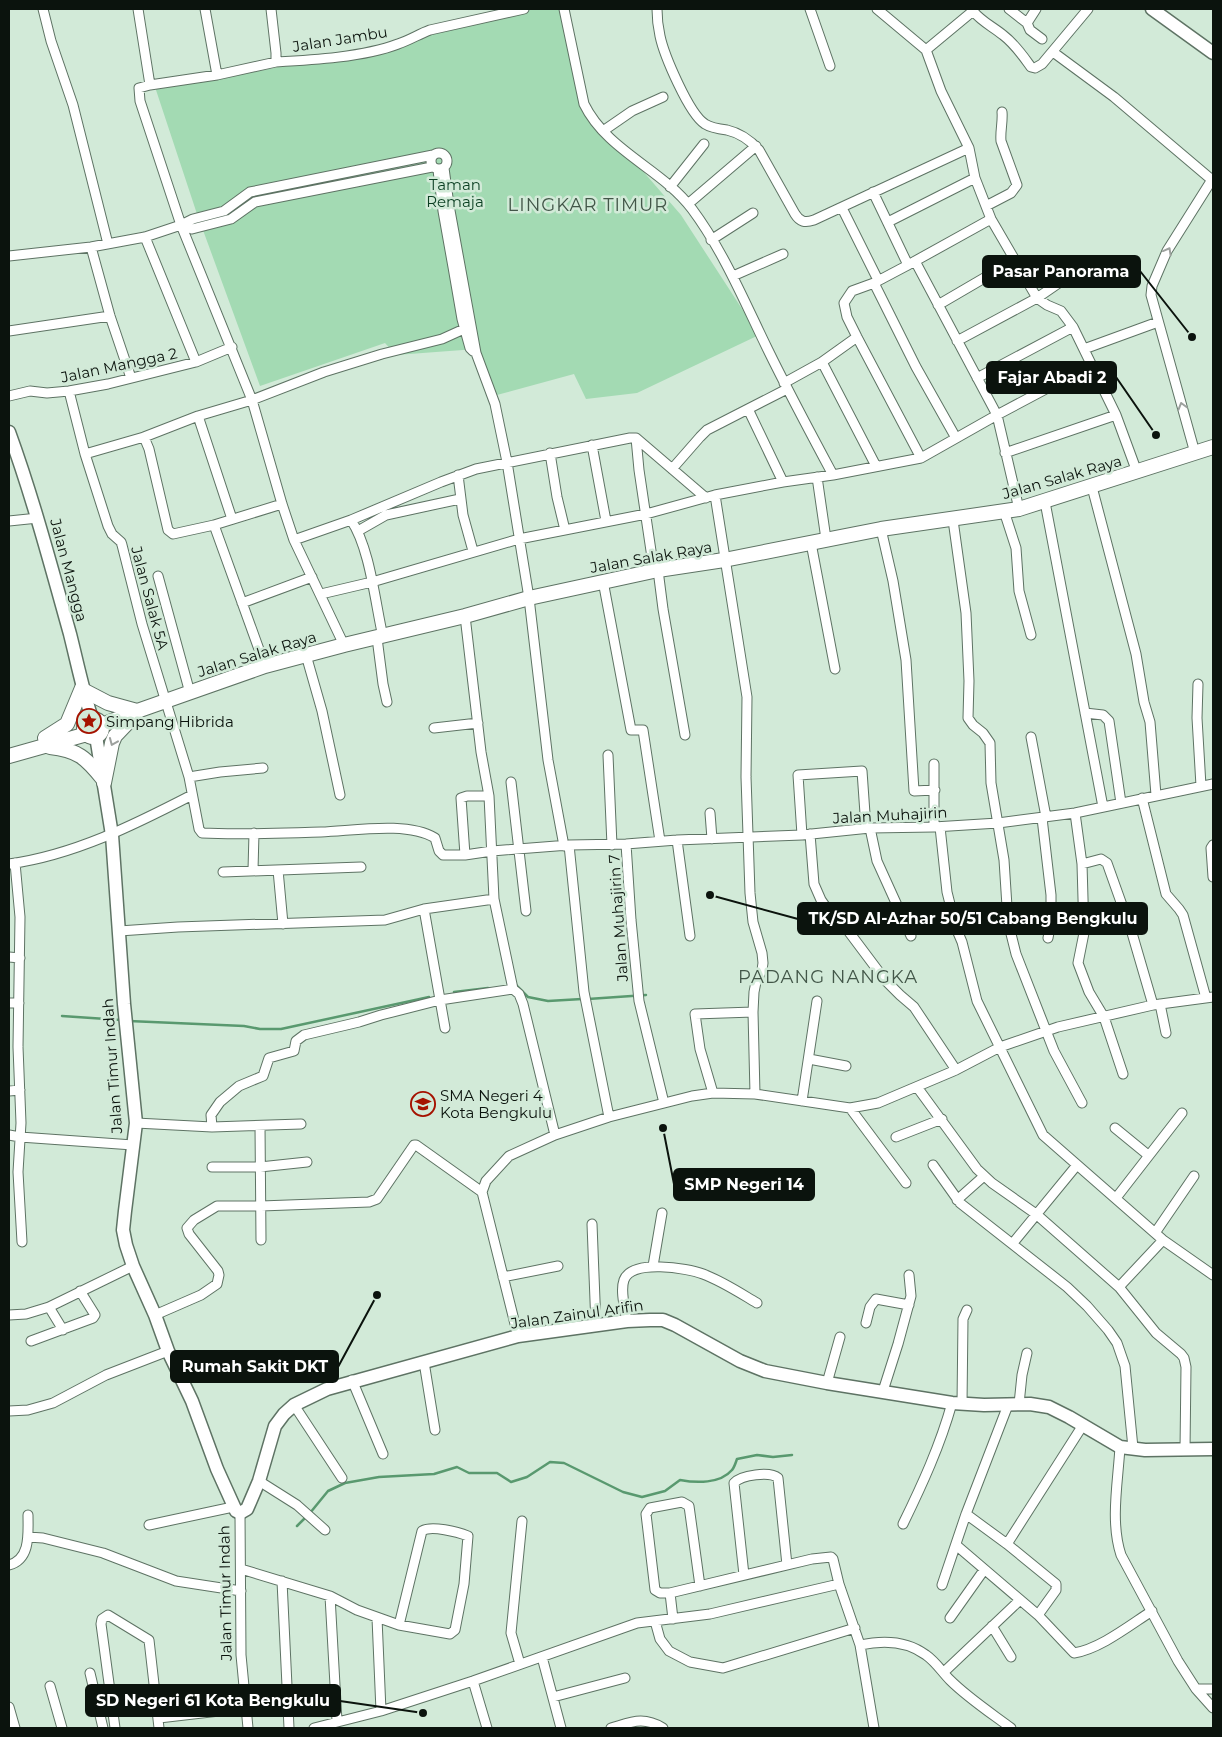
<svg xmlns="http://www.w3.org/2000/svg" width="1222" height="1737" font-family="Montserrat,sans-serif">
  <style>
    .green { fill: #a3dab3 }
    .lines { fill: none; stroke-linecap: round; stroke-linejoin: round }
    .stream { stroke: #59996f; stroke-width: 2.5 }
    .street-casing { stroke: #5e7364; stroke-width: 11 }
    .secondary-casing { stroke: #5e7364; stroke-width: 15 }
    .primary-casing { stroke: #5e7364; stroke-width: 16 }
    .street { stroke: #fff; stroke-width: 9 }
    .secondary { stroke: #fff; stroke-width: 12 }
    .primary { stroke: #fff; stroke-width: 14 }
    .oneway { stroke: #9da19e }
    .labels { text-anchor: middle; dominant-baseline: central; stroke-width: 5; stroke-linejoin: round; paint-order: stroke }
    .street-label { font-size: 15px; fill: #0b130d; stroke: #d2ead8 }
    .park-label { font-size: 15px; fill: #0b3f22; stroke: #d2ead8 }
    .poi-label { font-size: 15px; fill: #0b130d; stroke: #d2ead8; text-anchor: start }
    .quarter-label { font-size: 18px; letter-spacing: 1px; fill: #425648; stroke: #d2ead8 }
    .leader { fill: none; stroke: #0b130d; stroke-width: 2 }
    .callout-dot { fill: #0b130d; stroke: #d2ead8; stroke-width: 2 }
    .callout { fill: #0b130d; stroke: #0b130d; stroke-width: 2 }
    .callout-label { font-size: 16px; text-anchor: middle; font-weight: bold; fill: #fff }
  </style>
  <rect width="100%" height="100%" fill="#d2ead8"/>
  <!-- green -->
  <path class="green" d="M521,9H559L589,109L681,215L759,335L637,393L586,399L574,374L493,396L476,349L396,355L385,343L260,386L196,211L155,87L239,75L384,46L429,35L491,12Z"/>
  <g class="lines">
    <!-- stream -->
    <path class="stream" d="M516,985L528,997L548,1001L582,999
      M454,992L488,988
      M588,999L646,995
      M62,1016L121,1020
      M129,1021L244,1026L260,1029H281L429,997
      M310,1513L328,1491L345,1483L379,1477L434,1474L457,1467L469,1473H497L511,1482L527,1477L550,1462L564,1463L623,1492L642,1497L665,1491L680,1480C696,1483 720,1484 732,1470C734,1468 736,1462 737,1459L757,1455L773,1457L792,1455
      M297,1526L306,1517"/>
    <defs>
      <path id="street" d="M43,9L51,41L73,105L108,244
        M138,9L150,85
        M205,9L217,75
        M271,9L276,53V62L217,75L150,85L139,88L140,101L181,225L252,400L282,504L294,540L344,645
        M564,9L584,104C607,151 662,169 692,209C724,252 745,303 768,350C789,393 811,434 833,475
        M657,9C657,18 658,27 660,36C664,55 689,114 705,124C711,128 719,129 727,130C740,133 750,140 759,150L795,214C800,222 805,223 814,220L969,148
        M810,9L830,66
        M877,9L926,50L941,91L969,148L975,178L991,219L1037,298L1047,305L1061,311L1073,327L1116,415L1137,472
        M1009,9L1027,23L1030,30L1042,39
        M1027,23L1036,9
        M926,50L973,11C982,22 992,26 1003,35C1015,44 1023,56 1031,67L1035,68L1042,64L1088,9
        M1053,52L1114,97L1212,180
        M276,62C313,60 364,57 398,44C410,40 419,34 430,30L524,9
        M603,131L632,111L663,97
        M431 161a8 8 0 1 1 16 0a8 8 0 1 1-16 0Z
        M444,168L449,205L476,353L495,404L507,462L529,598L548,760L564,846
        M438,170L443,211L453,267L462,319L470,348L473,351
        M670,187L704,144
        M873,192L908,265
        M688,204L756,146
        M986,206L1011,193L1017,185L1001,141C1000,131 1003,122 1002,112
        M842,208L878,280
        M888,222L975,178
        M181,225L192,229L231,219L255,202L432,167
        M145,237L196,362
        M711,240L753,213
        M91,247L110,316L131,378
        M9,256L91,247L145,237L181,225L193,219L224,211L250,192L433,155
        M915,261L997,415L1019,509
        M733,276L783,254
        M874,283L916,367L956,438
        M938,305L1015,260
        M9,331L110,316
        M957,341L1037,298L1066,278
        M1084,349L1158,322
        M822,362L857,337
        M977,378L1073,327
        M784,383L822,362L876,466
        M69,391L85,454L108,526L112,534L121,542L122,545L142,624L189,777L199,829L202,833C242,835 282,833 321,832C353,831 407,821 435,838L439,851L443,855H465L492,851L569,845L626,844L677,840L802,835L870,828L934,827L998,823L1075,813L1213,784
        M9,396L30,391L47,393L69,391L108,384L196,362L232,347
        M748,409L783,482
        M198,416L232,519
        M144,437L149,449L168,530L173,534L214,525
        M636,438L639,470L654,571
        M592,445L606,521
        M550,453L557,497L565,530
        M1005,453L1116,415
        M1195,453L1151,295L1152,286L1167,251L1213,178
        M85,454L144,437L198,416L252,400L324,372L382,354L442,339L464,329
        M921,458L857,337L847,317L844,303L852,291L874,283L908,265L991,219
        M672,469L700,437L707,430L787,389
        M458,475L463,515L473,551
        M817,477L826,539
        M1092,487L1136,654L1144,702L1150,722L1156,795
        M715,495L747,697L746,777L750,893L753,922L762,953L763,963L762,970L756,982L754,992L753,1012L755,1094
        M1045,502L1103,807
        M1004,511L1016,548L1019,591L1031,635
        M351,520C370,548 375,602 383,637
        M953,520L966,613L969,681L968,718L973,725L983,733L990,743L991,783L1004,860L1008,922L1016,954L1054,1051L1082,1103
        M9,521L38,518
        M881,529L893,581L906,660L914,791L935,790
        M358,531L386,515L460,499
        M294,540L351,520L441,482L476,469L630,438H636L706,498
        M811,543L835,669
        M658,570L663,609L685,735
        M158,576L190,693
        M603,581L631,730H643L660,841
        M321,594L372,582L519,539L646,514L715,495L783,482L833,475L921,458L997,415L1091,365
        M242,603L312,577
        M465,616L481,752L489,796L494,899L513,989L519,994L523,1004L555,1135
        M377,638L383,684L387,702
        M306,655L322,711L340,795
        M265,666L214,525L282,504
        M1198,684L1197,718L1201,786
        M1085,713L1103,715L1109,721L1121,803
        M434,728L478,723
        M1031,737L1046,817
        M608,755L612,845
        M934,764V827
        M189,777L220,772L263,768
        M511,782L526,911
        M1142,798L1166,894L1179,909L1183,915L1206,998
        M710,813L712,839
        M1075,813L1082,864L1084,933L1078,963L1089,992L1104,1017L1123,1074
        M1042,818L1051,895V922L1048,938
        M940,827L947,892L956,928L962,942L977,1001L1043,1135L1163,1240L1213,1275
        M870,828L877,861L911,936
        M810,834L814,884L821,900L828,910L843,924L885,980L900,995L914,1007L956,1070
        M802,835L798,775L862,771L866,828
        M677,840L690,936
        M626,844L631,920L639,1001L664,1103
        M569,845L584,992L609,1117
        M1213,845L1211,848L1213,877
        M465,855L461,798L467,796H489
        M15,863L20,917L18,1047L21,1123L18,1172L22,1242
        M9,864C74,855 134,825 192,795
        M1082,864L1101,859L1107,863L1132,933L1153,1005
        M253,870L254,833
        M278,870L283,924
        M223,872L361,867
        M424,909L445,1028
        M119,931L178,927L385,920L424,909L494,899
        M9,957L20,958
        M9,1003H19
        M1160,1004L1166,1033
        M809,1059L846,1066
        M917,1087L977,1169L992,1183L1036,1214L1119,1287L1156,1333L1181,1354L1184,1358L1186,1367L1185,1450
        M9,1091L20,1090
        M713,1093L700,1049L695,1014L753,1012
        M802,1101L817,1001
        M850,1108L906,1183
        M136,1123L212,1127L301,1124
        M260,1126L261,1240
        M212,1127L211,1115L220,1102L239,1086L263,1076L269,1058L294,1051L296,1041L304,1035L359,1022L381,1015L440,1000L513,989
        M1115,1128L1148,1155
        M9,1135L20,1137L133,1145
        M896,1137L942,1119
        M933,1165L960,1203L1067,1287L1087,1306L1108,1330L1117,1343L1125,1366L1133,1448
        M212,1167H260L307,1162
        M1116,1198L1182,1113
        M957,1200L984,1176
        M592,1224L596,1326
        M1155,1233L1194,1176
        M1013,1243L1077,1165
        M653,1266L662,1213
        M503,1277L558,1266
        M1119,1287L1163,1240
        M49,1307L63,1330
        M9,1315L26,1314L49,1307L133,1266
        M155,1315L201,1295L217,1284L219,1275L218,1271L189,1234L187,1228L194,1220L217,1206H261L369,1202L377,1199L414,1145H416L482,1192
        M627,1321C625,1309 620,1291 624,1280C632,1259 687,1268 703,1274C722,1281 740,1293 757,1303
        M866,1323L870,1307L876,1299L909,1305
        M518,1336L482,1192L486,1181L509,1156L555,1135L609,1117L692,1096L713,1093L755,1094L850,1108L878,1103L956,1070L1000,1047L1058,1027L1153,1005L1213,997
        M31,1341L93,1318L95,1315L80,1291
        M424,1362L435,1430
        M352,1380L383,1454
        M827,1383L840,1337
        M883,1391L898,1344L911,1296L909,1275
        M962,1404L963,1319L967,1310
        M1019,1404L1022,1375L1027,1353
        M294,1405L342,1478
        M9,1411L28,1410L53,1403L106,1375L168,1351
        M1120,1447C1118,1482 1110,1522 1121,1555L1178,1661L1196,1689L1213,1708
        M259,1481L297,1505L325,1530
        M240,1513L241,1655L248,1728
        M966,1514L1007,1544L1056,1584V1590L1038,1615
        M903,1524C922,1485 940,1446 952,1403
        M149,1525L233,1507
        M28,1537L43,1538L103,1553L176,1581L241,1591
        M1007,1544L1083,1425
        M956,1545L1038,1615L1074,1653C1100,1649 1130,1625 1152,1611
        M9,1565C31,1559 28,1533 28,1515
        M241,1569L330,1596L357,1610L399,1625L450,1634L455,1630L464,1584L468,1536C458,1532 431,1525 422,1531L399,1625
        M744,1575L734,1483C741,1475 770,1471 778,1478L787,1565
        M282,1581L289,1728
        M942,1585L966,1514L1008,1405
        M670,1593H660L655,1590L646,1514L650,1508L682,1502L689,1506L700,1586
        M330,1596L337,1721
        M377,1618L381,1711
        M950,1618L984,1570
        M673,1619L670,1593L812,1559L831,1557L833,1559L839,1584L860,1645L874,1728
        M655,1621L660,1639L669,1651L690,1662L723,1668L855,1628
        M992,1626L1011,1657
        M860,1645C883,1640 906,1640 926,1655C936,1662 942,1672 950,1680C968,1698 991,1713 1011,1728
        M542,1657L561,1728
        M520,1664L511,1633L522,1521
        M944,1672L1020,1600
        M90,1673L103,1728
        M473,1681L487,1728
        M50,1686L62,1728
        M1196,1689H1213
        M553,1697L625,1678
        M9,1707L15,1728
        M159,1718L245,1708
        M115,1728L101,1624L102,1619L108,1615L149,1640L159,1728
        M314,1728L381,1711L473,1681L637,1623L710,1614L839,1584
        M611,1728C632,1722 643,1716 663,1728"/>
      <path id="secondary" d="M1152,9L1213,53
        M9,432C33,498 51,566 70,634C77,662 83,691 92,719
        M96,736L112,835L124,1004L136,1123L125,1211L123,1230L126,1245L133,1266L155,1315L168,1351L192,1401L217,1469L236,1511L240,1513L247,1509L259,1481L275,1426L284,1414L294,1405L327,1389L518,1336L627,1321L650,1320H663L675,1325L740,1361L765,1371L827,1383L952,1403L984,1405L1030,1404L1049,1407L1069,1417L1120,1447L1145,1450L1213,1449"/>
      <path id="primary" d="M83,690L108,703L137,711
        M84 728a9 9 0 1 1 18 0a9 9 0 1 1-18 0Z
        M102,725L140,710L265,666L344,645L465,616L529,598L658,570L724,560L881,529L1019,509L1213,447
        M45,738L67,724L82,688
        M50,747C78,750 86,758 103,779
        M9,756L87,734
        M104,783L112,743L115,736L136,714"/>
    </defs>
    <!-- street casing -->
    <use href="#street" class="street-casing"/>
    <!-- secondary casing -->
    <use href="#secondary" class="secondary-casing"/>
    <!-- primary casing -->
    <use href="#primary" class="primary-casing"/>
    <!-- street -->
    <use href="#street" class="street"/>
    <!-- secondary -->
    <use href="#secondary" class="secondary"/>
    <!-- primary -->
    <use href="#primary" class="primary"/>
  </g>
  <!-- one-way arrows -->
  <defs><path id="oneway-chevron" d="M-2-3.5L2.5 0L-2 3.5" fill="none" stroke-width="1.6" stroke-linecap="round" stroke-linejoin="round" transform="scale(1.25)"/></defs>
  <g class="oneway">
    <use href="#oneway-chevron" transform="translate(1168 251) rotate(-61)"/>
    <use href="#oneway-chevron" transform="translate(1182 406) rotate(-106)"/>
    <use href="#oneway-chevron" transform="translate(113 742) rotate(113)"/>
  </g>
  <!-- icons -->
  <defs>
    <symbol id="sight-ring" viewBox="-11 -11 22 22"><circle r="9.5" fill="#d2ead8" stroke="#a51200" stroke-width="1.5"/><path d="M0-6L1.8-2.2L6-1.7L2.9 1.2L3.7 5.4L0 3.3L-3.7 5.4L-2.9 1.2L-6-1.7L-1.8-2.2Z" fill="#a51200"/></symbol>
    <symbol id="school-ring" viewBox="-11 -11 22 22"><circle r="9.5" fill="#d2ead8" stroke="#a51200" stroke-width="1.5"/><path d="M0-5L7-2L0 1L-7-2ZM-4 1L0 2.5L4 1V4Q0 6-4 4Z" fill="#a51200"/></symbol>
  </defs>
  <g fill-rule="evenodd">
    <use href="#sight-ring" x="75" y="707" width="28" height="28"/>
    <use href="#school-ring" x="409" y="1090" width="28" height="28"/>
  </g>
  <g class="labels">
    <!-- street labels -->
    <g class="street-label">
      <text transform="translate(340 39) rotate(-9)">Jalan Jambu</text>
      <text transform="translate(119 365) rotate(-12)">Jalan Mangga 2</text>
      <text transform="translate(1062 477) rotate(-16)">Jalan Salak Raya</text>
      <text transform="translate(651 557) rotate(-10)">Jalan Salak Raya</text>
      <text transform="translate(69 570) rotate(75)">Jalan Mangga</text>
      <text transform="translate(150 598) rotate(75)">Jalan Salak 5A</text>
      <text transform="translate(257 654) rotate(-17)">Jalan Salak Raya</text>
      <text transform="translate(890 815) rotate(-3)">Jalan Muhajirin</text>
      <text transform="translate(618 918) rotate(-94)">Jalan Muhajirin 7</text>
      <text transform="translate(112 1066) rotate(-94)">Jalan Timur Indah</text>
      <text transform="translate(577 1314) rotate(-8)">Jalan Zainul Arifin</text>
      <text transform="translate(225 1593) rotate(-91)">Jalan Timur Indah</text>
    </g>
    <!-- park labels -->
    <g class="park-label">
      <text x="455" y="184">Taman<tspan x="455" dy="17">Remaja</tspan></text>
    </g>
    <!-- poi labels -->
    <g class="poi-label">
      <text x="106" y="721">Simpang Hibrida</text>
      <text x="440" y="1095">SMA Negeri 4<tspan x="440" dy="17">Kota Bengkulu</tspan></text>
    </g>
    <!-- quarter labels -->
    <g class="quarter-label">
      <text x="588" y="205">LINGKAR TIMUR</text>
      <text x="828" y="977">PADANG NANGKA</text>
    </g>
  </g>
  <!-- callouts -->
  <path class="leader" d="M1192 337L1140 271M1156 435L1116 377M710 895L798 919M663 1128L674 1184M377 1295L338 1367M423 1713L340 1701"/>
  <g class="callout-dot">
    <circle cx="1192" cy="337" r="5"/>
    <circle cx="1156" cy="435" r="5"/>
    <circle cx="710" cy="895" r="5"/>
    <circle cx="663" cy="1128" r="5"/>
    <circle cx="377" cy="1295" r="5"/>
    <circle cx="423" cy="1713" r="5"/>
  </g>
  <g class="callout">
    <rect x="983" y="256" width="157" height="31" rx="5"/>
    <rect x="987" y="362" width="129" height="31" rx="5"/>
    <rect x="798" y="903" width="349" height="31" rx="5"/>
    <rect x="674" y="1169" width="140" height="31" rx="5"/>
    <rect x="171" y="1351" width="167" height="31" rx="5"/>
    <rect x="86" y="1685" width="254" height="31" rx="5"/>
  </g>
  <g class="callout-label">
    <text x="1061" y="277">Pasar Panorama</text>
    <text x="1052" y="383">Fajar Abadi 2</text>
    <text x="973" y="924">TK/SD Al-Azhar 50/51 Cabang Bengkulu</text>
    <text x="744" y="1190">SMP Negeri 14</text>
    <text x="255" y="1372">Rumah Sakit DKT</text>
    <text x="213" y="1706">SD Negeri 61 Kota Bengkulu</text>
  </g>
  <!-- border -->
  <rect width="1222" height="1737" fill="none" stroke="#0b130d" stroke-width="20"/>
</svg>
